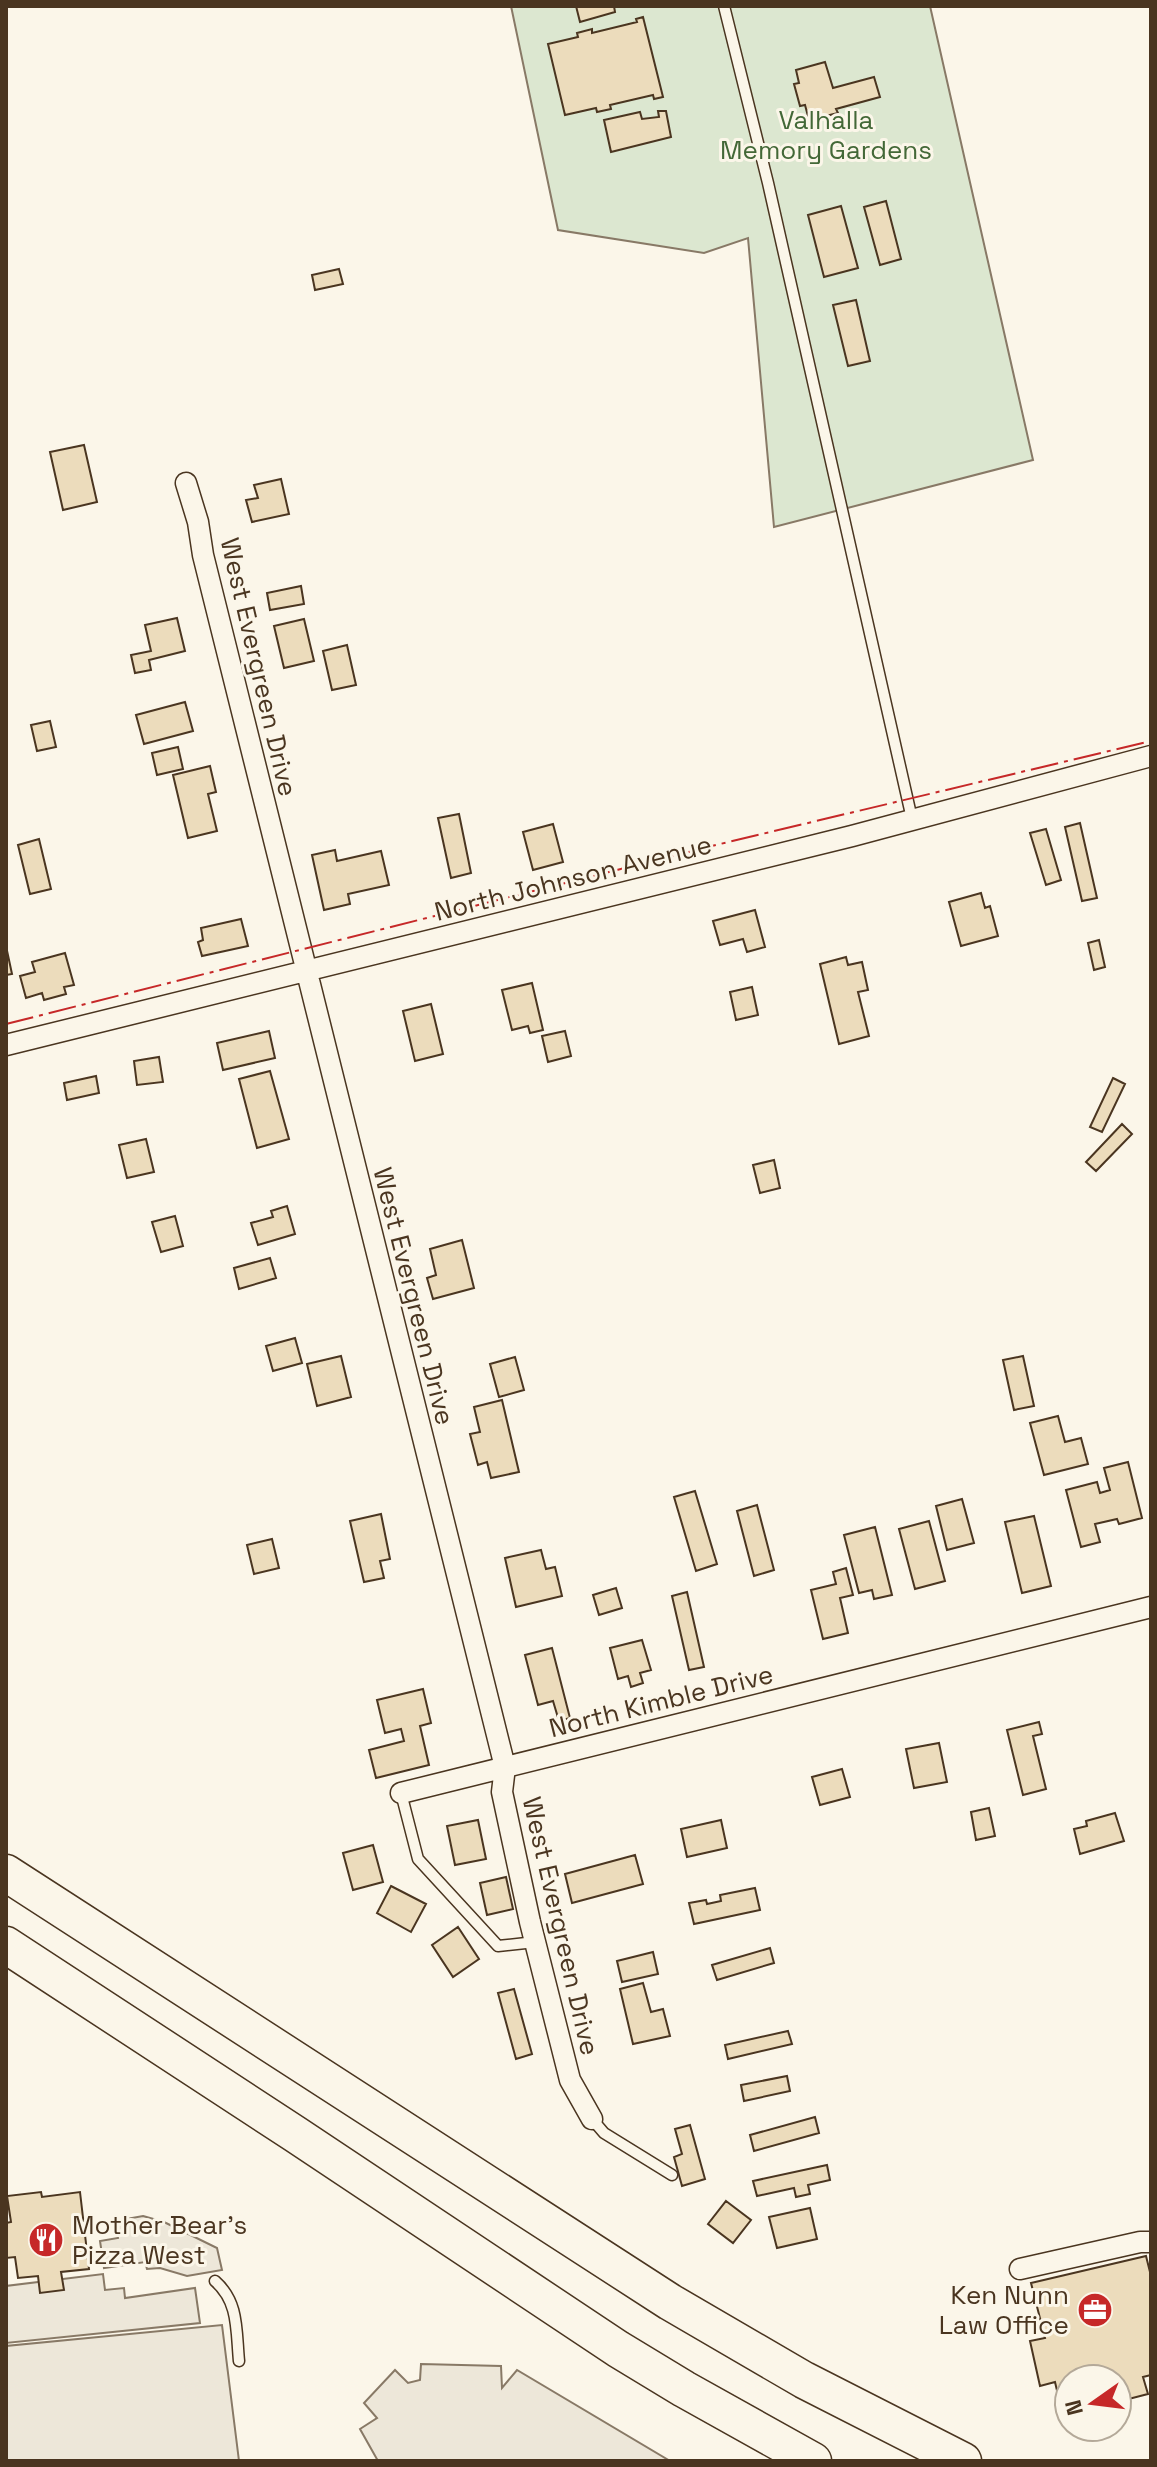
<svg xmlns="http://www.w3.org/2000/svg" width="1157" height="2467" font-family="'Space Grotesk',sans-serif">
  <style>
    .green { fill: #dce7d0; stroke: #887966; stroke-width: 2 }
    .parking { fill: #ede7d9; stroke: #887966; stroke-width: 2 }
    .building { fill: #ecdcbc; stroke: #4a3520; stroke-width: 2 }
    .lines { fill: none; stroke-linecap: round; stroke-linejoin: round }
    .service-casing { stroke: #4a3520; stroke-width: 13 }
    .minor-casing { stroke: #4a3520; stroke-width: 23 }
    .motorway-casing { stroke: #4a3520; stroke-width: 39 }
    .service { stroke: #fbf6e9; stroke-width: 10 }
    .minor { stroke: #fbf6e9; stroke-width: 20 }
    .motorway { stroke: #fbf6e9; stroke-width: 36 }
    .power { stroke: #c62828; stroke-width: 2; stroke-dasharray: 28 6 4 6; stroke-linecap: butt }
    .labels { text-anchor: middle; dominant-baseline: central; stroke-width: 6; stroke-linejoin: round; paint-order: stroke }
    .park-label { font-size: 26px; fill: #436837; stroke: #fbf6e9 }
    .street-label { font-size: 26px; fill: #4a3520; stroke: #fbf6e9 }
    .poi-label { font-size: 26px; fill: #4a3520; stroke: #fbf6e9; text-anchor: start }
  </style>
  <rect width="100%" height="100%" fill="#fbf6e9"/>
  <!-- green -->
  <path class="green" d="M511,6H930L1033,460L774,527L748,238L704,253L558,230Z"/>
  <!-- parking -->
  <path class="parking" d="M143,2216L164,2222L217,2248L222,2270L187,2276L160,2268L147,2269L145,2262L104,2268L100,2241L118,2238L115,2221Z
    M103,2274L105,2290L124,2288L125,2298L195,2288L200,2323L6,2343V2286Z
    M222,2325L239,2461H6V2346Z
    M421,2364L501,2366L502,2388L517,2370L670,2461H378L360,2429L377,2418L364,2403L395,2370L408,2383L420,2380Z"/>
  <!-- building -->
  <path class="building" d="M576,6H614L615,12L580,22Z
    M643,17L663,97L654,99L653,95L610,105L611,109L597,112L596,108L565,115L548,44L578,37L577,33L592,29V33L637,22L636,19Z
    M825,62L833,88L874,77L880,97L836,109L838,113L809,120L805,105L800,106L794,84L799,83L796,70Z
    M658,111H666L671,137L611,152L604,120L640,112L642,119L659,117Z
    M886,201L901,259L880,265L864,207Z
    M841,206L858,268L824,277L808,215Z
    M339,269L343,284L315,290L312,275Z
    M856,300L870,361L848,366L833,305Z
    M84,445L97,502L63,510L50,452Z
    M281,479L289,514L252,522L246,500L258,498L254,485Z
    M301,586L304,604L270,610L267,593Z
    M177,618L185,651L149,660L151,670L135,673L131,655L151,651L145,625Z
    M304,619L314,661L284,668L274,626Z
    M347,645L356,685L332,690L323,651Z
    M185,702L193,731L144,744L136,715Z
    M50,721L56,747L37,751L31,725Z
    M178,747L183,769L157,775L152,753Z
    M210,766L216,792L208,794L217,831L188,838L173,775Z
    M459,814L471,873L451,878L438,818Z
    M1080,823L1097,898L1082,901L1065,827Z
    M553,824L563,862L533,870L523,832Z
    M1046,829L1061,880L1046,885L1030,833Z
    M39,839L51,889L30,894L18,845Z
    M335,850L337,861L381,851L389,885L348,894L350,904L324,910L312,855Z
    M981,893L985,908L990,906L998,936L961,946L949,902Z
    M755,910L765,947L747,952L743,939L720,945L713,921Z
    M241,919L248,946L202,956L198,942L203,940L201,928Z
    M1099,940L1105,967L1094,970L1088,943Z
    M6,946L12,974L6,975Z
    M65,953L74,985L64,987L66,994L44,1000L42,993L26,998L20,976L35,972L32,962Z
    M846,957L848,965L862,962L868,990L858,992L869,1036L839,1044L820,964Z
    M532,983L543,1030L530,1033L528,1026L512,1030L502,990Z
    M752,987L758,1015L736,1020L730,992Z
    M431,1004L443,1054L415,1061L403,1011Z
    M269,1031L275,1058L223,1070L217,1043Z
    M565,1031L571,1056L548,1062L542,1036Z
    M159,1057L163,1082L137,1085L134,1061Z
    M270,1071L289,1139L257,1148L239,1079Z
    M96,1076L99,1093L67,1100L64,1083Z
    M1113,1078L1125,1084L1102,1132L1090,1127Z
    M1122,1124L1132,1134L1096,1171L1086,1162Z
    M146,1139L154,1172L127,1178L119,1145Z
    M774,1160L780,1188L760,1193L753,1165Z
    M287,1206L295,1234L258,1245L251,1223L273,1217L271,1211Z
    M175,1216L183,1246L161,1252L152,1222Z
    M462,1240L474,1288L433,1299L427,1278L436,1275L430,1249Z
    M270,1258L276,1278L239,1289L234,1268Z
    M295,1338L302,1363L273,1371L266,1346Z
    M341,1356L351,1397L317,1406L307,1364Z
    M1023,1356L1034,1406L1014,1410L1003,1360Z
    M515,1357L524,1390L499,1397L490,1364Z
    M502,1400L519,1472L491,1478L487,1462L478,1465L470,1434L480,1432L474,1407Z
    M1058,1416L1065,1442L1081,1438L1088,1464L1044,1475L1030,1423Z
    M1128,1462L1142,1518L1119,1524L1117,1519L1095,1524L1100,1542L1081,1547L1066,1490L1097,1482L1100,1493L1110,1490L1104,1468Z
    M695,1491L717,1564L696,1571L674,1497Z
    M962,1499L974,1543L947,1550L936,1506Z
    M757,1505L774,1570L754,1576L737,1511Z
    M381,1514L390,1559L380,1561L384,1578L364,1582L350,1521Z
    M1034,1516L1051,1586L1022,1593L1005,1522Z
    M929,1521L945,1581L915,1589L899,1529Z
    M875,1527L892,1595L874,1599L872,1590L859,1593L844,1535Z
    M272,1539L279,1568L254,1574L247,1545Z
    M541,1550L546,1569L555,1567L562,1596L516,1607L505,1558Z
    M846,1568L853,1595L840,1598L848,1633L823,1639L811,1590L836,1584L833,1572Z
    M616,1588L622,1608L599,1615L593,1595Z
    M687,1592L704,1667L689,1670L672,1596Z
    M642,1640L651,1670L640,1673L643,1683L631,1687L628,1676L618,1679L610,1648Z
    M552,1648L570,1718L559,1721L553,1701L538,1705L525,1655Z
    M423,1689L431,1723L420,1726L429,1765L376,1778L369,1750L404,1741L401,1729L385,1733L377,1700Z
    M1039,1722L1042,1734L1033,1736L1046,1789L1023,1795L1007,1730Z
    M939,1743L947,1782L914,1788L906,1749Z
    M842,1769L850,1797L820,1805L812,1777Z
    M989,1808L995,1836L976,1840L971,1812Z
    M1115,1813L1124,1841L1080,1854L1074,1829L1087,1826L1086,1821Z
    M478,1820L486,1859L455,1865L447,1826Z
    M721,1820L727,1848L687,1857L681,1829Z
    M373,1845L383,1882L353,1890L343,1853Z
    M635,1855L643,1884L572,1903L565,1874Z
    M506,1877L513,1909L487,1915L480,1883Z
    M391,1886L426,1904L411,1932L377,1913Z
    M755,1888L760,1910L694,1924L689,1903L706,1900L707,1904L721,1901L720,1895Z
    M458,1927L479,1959L453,1977L432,1945Z
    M770,1948L774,1963L717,1980L712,1965Z
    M653,1952L658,1974L622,1982L617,1961Z
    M643,1983L651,2012L663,2009L670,2036L633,2044L620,1989Z
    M514,1989L532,2054L516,2059L498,1993Z
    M788,2031L792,2044L728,2059L725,2045Z
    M787,2076L790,2091L744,2101L741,2085Z
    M815,2117L819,2133L754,2151L750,2135Z
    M690,2125L705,2179L682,2186L674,2157L682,2154L675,2129Z
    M827,2165L830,2180L808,2185L810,2194L796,2197L794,2188L757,2196L753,2181Z
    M41,2192L42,2197L80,2192L89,2269L61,2272L64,2290L40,2293L38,2276L18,2278L15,2257L6,2258V2223L11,2222L7,2196Z
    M726,2201L751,2220L733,2243L708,2224Z
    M810,2208L817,2239L777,2248L769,2217Z
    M1146,2256L1151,2276V2375L1143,2377L1148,2394L1117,2402V2379H1069V2397L1059,2399L1055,2382L1040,2386L1030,2341L1045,2338L1031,2283Z"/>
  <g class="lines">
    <defs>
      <path id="service" d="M724,6L768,183L912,819
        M401,1793L418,1859L498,1946L535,1942
        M592,2119L604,2133L672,2175
        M215,2281C239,2302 236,2330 239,2361"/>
      <path id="minor" d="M186,483L198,522L203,555L505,1767L502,1792L530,1922L570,2080L592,2119
        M6,1045L852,836L1151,756
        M401,1793L1151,1607
        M1020,2269L1140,2242H1151"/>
      <path id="motorway" d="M6,1873L670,2302L804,2380L963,2461
        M6,1945L295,2134L618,2349L684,2389L813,2461"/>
    </defs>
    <!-- service casing -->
    <use href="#service" class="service-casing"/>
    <!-- minor casing -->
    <use href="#minor" class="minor-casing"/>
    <!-- motorway casing -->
    <use href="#motorway" class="motorway-casing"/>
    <!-- service -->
    <use href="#service" class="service"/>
    <!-- minor -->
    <use href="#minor" class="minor"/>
    <!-- motorway -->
    <use href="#motorway" class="motorway"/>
    <!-- power -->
    <path class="power" d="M6,1024L720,844L1151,741"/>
  </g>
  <!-- icons -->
  <defs>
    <symbol id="restaurant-disc" viewBox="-11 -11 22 22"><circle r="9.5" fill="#c62828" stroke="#fbf6e9"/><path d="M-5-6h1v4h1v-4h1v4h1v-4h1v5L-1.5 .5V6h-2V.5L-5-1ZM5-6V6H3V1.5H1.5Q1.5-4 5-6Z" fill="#fff"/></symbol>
    <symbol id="office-disc" viewBox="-11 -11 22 22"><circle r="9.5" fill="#c62828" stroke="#fbf6e9"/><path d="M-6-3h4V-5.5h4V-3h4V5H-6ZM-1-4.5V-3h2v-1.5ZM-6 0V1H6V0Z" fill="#fff"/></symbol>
  </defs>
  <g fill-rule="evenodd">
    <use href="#restaurant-disc" x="26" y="2220" width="40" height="40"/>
    <use href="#office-disc" x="1075" y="2290" width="40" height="40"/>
  </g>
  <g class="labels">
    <!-- park labels -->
    <g class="park-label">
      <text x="826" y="120">Valhalla<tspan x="826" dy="30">Memory Gardens</tspan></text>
    </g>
    <!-- street labels -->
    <g class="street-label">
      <text transform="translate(259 667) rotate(77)">West Evergreen Drive</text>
      <text transform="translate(573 878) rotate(-14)">North Johnson Avenue</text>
      <text transform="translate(414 1296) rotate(76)">West Evergreen Drive</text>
      <text transform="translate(661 1701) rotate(-14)">North Kimble Drive</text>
      <text transform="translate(561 1926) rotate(77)">West Evergreen Drive</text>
    </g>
    <!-- poi labels -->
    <g class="poi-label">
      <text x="72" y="2225">Mother Bear's<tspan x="72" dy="30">Pizza West</tspan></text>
      <text x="1069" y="2295" text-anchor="end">Ken Nunn<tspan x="1069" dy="30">Law Office</tspan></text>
    </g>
  </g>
  <!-- border -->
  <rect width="1157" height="2467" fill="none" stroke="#4a3520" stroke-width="16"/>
  <!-- north arrow -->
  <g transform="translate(1093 2403) rotate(256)"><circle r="38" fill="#fbf6e9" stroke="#b4a999" stroke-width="2"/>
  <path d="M0-6L14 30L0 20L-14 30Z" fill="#c62828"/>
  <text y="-12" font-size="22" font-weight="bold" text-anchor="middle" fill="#4a3520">N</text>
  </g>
</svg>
